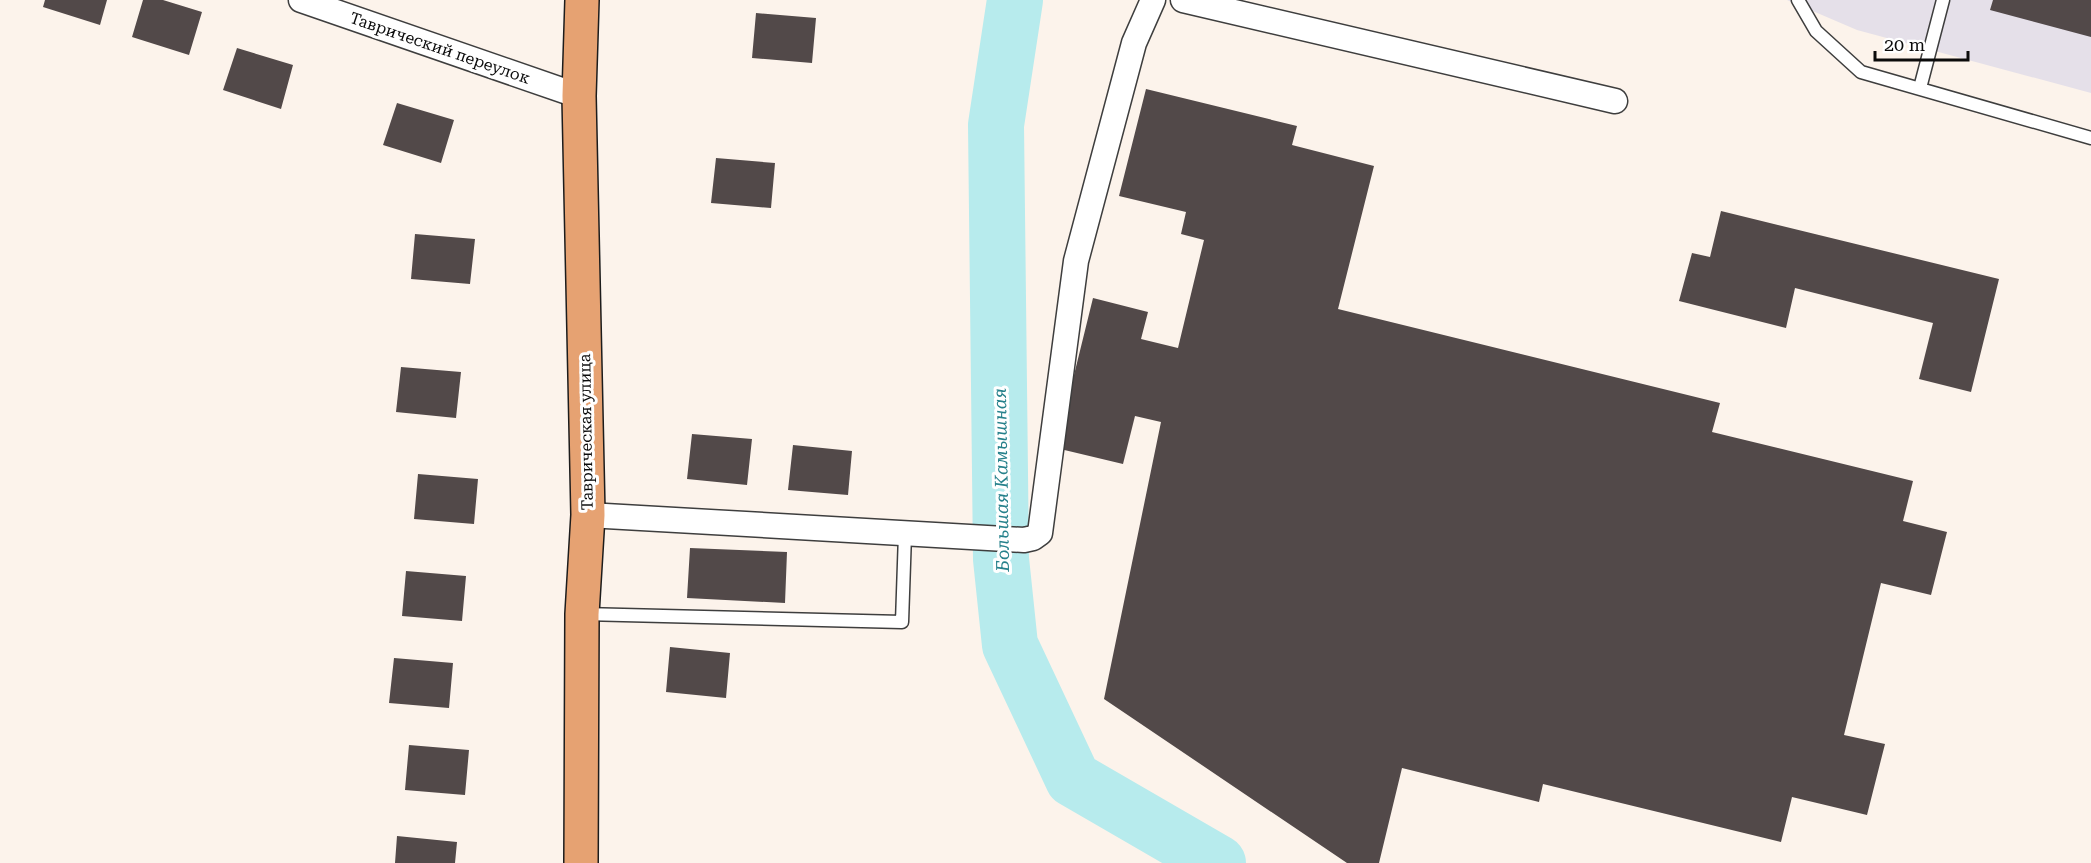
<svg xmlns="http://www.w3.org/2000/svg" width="2091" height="863" font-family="'Roboto Serif',serif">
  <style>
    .industrial { fill: #e5e0e9 }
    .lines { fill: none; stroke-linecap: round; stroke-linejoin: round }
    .river { stroke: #b7ebed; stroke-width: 56 }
    .building { fill: #524949 }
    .service-casing { stroke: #3e3e3e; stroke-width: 15 }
    .minor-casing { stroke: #3e3e3e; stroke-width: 27 }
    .primary-casing { stroke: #1c1c1c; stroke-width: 36 }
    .service { stroke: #fff; stroke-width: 12 }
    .minor { stroke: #fff; stroke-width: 24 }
    .primary { stroke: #e6a272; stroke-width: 33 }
    .labels { text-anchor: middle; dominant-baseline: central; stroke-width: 6; stroke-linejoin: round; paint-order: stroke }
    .street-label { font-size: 16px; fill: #0b0b0b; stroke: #fff }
    .water-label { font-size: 18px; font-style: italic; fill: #26818b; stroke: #fff }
  </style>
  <rect width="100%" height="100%" fill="#fcf3eb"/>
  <!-- industrial -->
  <path class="industrial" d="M1787,0H2091V93L1857,30Z"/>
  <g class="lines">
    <!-- river -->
    <path class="river" d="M1015,0L996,125L1001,559L1010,645L1073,779L1218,863"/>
  </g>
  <!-- building -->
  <path class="building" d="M45,0H107L100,25L43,7Z
    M143,0H163L202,12L189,55L132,37Z
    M1993,0H2091V37L1990,10Z
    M756,13L816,18L812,63L752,58Z
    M237,48L293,65L281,109L223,90Z
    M1146,89L1297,126L1292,145L1374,166L1338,309L1720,403L1712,432L1913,481L1903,521L1947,532L1931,595L1881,583L1844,735L1885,744L1867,815L1792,797L1781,842L1543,784L1539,802L1402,768L1379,863H1347L1104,699L1161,422L1135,416L1123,464L1056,448L1093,298L1148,312L1141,339L1178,348L1204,240L1181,234L1186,212L1119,196Z
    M397,103L454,120L441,163L383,145Z
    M716,158L775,163L771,208L711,203Z
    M1721,211L1999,279L1971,392L1919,379L1933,323L1795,288L1786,328L1679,301L1692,253L1710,257Z
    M415,234L475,239L470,284L411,279Z
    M401,367L461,372L456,418L396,412Z
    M692,434L752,439L747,485L687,479Z
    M793,445L852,451L848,495L788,490Z
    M418,474L478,479L474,524L414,519Z
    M690,548L787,552L785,603L687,598Z
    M406,571L466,576L462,621L402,616Z
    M670,647L730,653L726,698L666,692Z
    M394,658L453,663L449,708L389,703Z
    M409,745L469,750L465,795L405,790Z
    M397,836L457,842L455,863H395Z"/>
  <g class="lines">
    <defs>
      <path id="service" d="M1798,0L1816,31L1861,72L2091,138
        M1920,88L1943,0
        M583,614L902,622L905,534"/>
      <path id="minor" d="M301,0L579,96
        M1183,0L1615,101
        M588,515L1024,540L1033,538L1040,533L1076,261L1134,43L1153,0"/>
      <path id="primary" d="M581,863L582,614L588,515L579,96L582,0"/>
    </defs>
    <!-- service casing -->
    <use href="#service" class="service-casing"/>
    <!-- minor casing -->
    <use href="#minor" class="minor-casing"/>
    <!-- primary casing -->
    <use href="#primary" class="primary-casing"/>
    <!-- service -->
    <use href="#service" class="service"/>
    <!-- minor -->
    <use href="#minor" class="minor"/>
    <!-- primary -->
    <use href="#primary" class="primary"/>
  </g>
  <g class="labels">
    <!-- street labels -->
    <g class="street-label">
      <text transform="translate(440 48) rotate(19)">Таврический переулок</text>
      <text transform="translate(586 432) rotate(-91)">Таврическая улица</text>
    </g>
    <!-- water labels -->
    <g class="water-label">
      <text transform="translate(1001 480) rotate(-91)">Большая Камышная</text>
    </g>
  </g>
  <!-- scale -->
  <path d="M1875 51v9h93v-9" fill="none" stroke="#0b0b0b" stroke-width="3"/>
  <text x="1884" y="51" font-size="18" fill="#0b0b0b" stroke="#ffffff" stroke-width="4.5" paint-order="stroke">20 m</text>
</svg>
